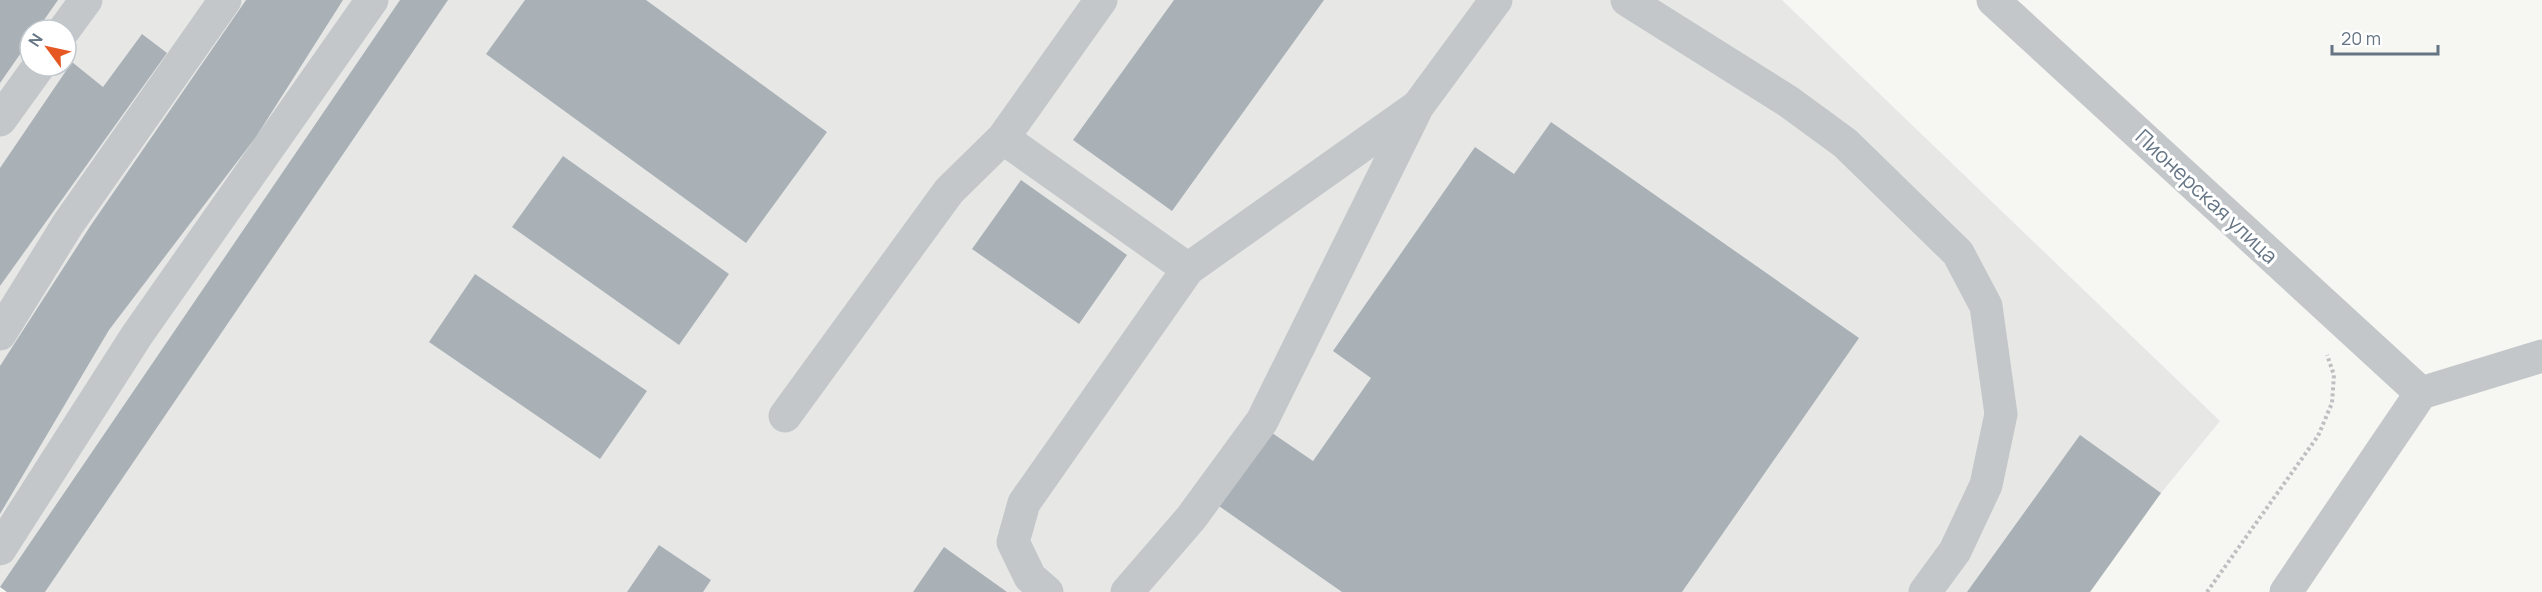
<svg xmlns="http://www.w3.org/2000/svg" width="2542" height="592" font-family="Manrope,sans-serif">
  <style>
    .built { fill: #e7e8e6; fill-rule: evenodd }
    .building { fill: #a9b1b7 }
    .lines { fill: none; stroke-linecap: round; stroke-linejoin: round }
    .path { stroke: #bdbfc1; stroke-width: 4; stroke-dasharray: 3 3; stroke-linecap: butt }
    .minor { stroke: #c3c7ca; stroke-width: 33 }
    .labels { text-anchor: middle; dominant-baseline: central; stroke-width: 6; stroke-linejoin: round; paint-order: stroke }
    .street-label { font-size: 21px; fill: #657584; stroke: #fff }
  </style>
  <rect width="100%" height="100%" fill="#f6f6f2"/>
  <!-- built -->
  <path class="built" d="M0,0H1782L2220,421L2161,493L2090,592H7L0,587ZM30,30H66V66H30Z"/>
  <!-- building -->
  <path class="building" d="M0,0H58L37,30H30V40L0,83Z
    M246,0H343L256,137L109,330L0,514V366L91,225Z
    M400,0H448L45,592H7L0,587Z
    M525,0H646L827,132L746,243L486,54Z
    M1174,0H1324L1172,211L1073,140Z
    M142,34L167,53L0,286V168L72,62L103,87Z
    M1551,122L1859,338L1682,592H1342L1216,504L1268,430L1313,461L1371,378L1333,351L1475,147L1514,174Z
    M563,156L729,274L679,345L512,227Z
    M1021,180L1127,255L1079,324L972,249Z
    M475,274L647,391L600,459L429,342Z
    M2080,435L2161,493L2090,592H1967Z
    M659,545L711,580L703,592H627Z
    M944,547L1007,592H913Z"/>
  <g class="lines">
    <!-- path -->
    <path class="path" d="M2207,592L2318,436L2332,403L2334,375L2327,355"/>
    <!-- minor -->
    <path class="minor" d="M1101,0L1003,138L1188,269
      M1627,0L1789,102L1845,143L1958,253L1986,306L2001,414L1986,485L1955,551L1925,592
      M1993,0L2421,393
      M64,30L86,0
      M0,120L39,66
      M0,334L68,224L225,0
      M2421,393L2542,356
      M785,416L949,191L1003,138
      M0,549L137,335L372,0
      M1047,592L1030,577L1013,542L1024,503L1188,269L1418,106L1496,0
      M1127,592L1191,518L1262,421L1416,110
      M2286,592L2421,393"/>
  </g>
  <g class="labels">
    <!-- street labels -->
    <g class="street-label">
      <text transform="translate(2207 196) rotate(43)">Пионерская улица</text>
    </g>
  </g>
  <!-- north arrow -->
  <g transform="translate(48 48) rotate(303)"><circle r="28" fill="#ffffff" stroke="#c1c8ce" stroke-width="1.5"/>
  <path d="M0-4.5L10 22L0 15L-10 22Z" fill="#e55824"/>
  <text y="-9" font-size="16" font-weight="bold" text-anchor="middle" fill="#657584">N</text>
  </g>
  <!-- scale -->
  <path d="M2332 45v9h106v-9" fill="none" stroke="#657584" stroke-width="3"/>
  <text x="2341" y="45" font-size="18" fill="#657584" stroke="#ffffff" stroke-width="4.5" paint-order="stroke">20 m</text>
</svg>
